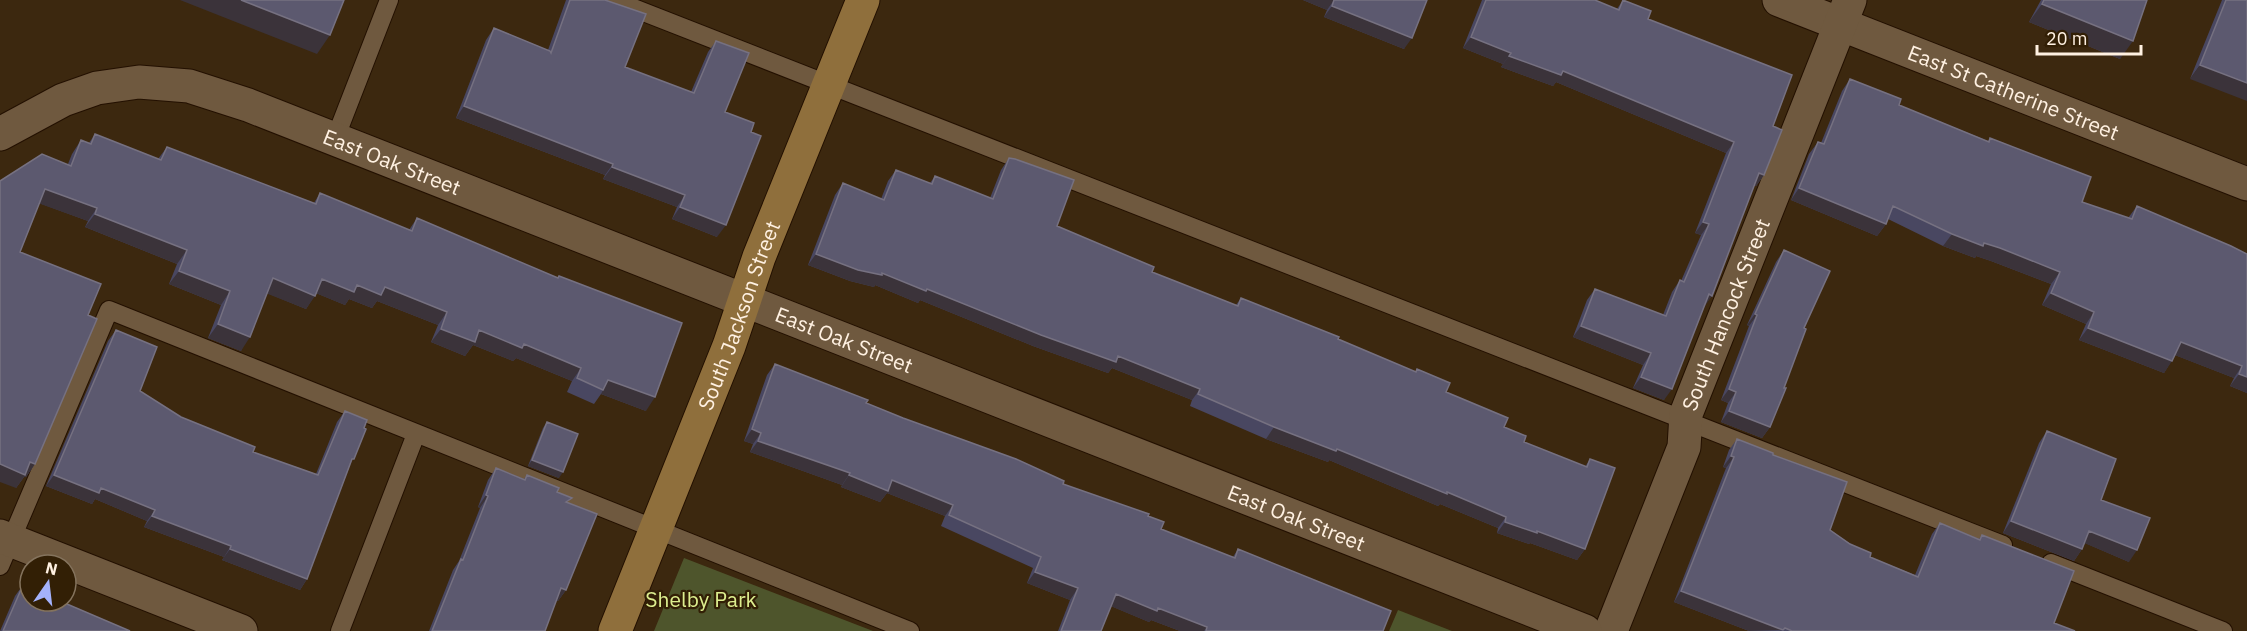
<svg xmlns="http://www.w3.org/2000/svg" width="2247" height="631" font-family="'IBM Plex Sans',sans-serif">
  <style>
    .green { fill: #4e552c }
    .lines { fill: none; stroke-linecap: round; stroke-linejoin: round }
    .service-casing { stroke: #231000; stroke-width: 20 }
    .minor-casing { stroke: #231000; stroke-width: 35 }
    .secondary-casing { stroke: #231000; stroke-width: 35 }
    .primary-casing { stroke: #231000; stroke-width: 35 }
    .service { stroke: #6f593f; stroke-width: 18 }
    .minor { stroke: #6f593f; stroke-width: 33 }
    .secondary { stroke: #6f593f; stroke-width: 33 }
    .primary { stroke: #8f6f3c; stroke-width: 33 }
    .wall { fill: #494761 }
    .shaded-wall { fill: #3b333a }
    .building { fill: #5c596f; stroke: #767181; stroke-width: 1.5 }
    .labels { text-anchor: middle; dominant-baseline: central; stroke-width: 4.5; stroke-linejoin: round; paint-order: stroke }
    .street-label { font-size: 21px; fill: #fff1e2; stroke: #321f05 }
    .park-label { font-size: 21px; fill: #ddee8f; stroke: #321f05 }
  </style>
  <rect width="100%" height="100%" fill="#3c280f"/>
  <!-- green -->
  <path class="green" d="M684,558L873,631H654Z
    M1398,610L1452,631H1389Z"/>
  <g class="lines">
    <defs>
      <path id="service" d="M613,0L2003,545
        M335,139L389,0
        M2051,563L2223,631
        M0,566L109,310L910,631
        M340,631L416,434"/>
      <g id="minor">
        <path id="s1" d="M1779,0L2247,184"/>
        <path d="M0,536L241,631"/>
        <path id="s2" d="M1611,631L1684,447L1686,414L1850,0"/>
      </g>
      <g id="secondary">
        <path id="s3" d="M0,134L63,100L97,88L139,82L189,86L248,105L1585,631"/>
      </g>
      <g id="primary">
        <path id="s4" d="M615,631L729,346L759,257L863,0"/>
      </g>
    </defs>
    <!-- service casing -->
    <use href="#service" class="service-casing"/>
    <!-- minor casing -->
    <use href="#minor" class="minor-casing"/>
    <!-- secondary casing -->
    <use href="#secondary" class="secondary-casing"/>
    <!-- primary casing -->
    <use href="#primary" class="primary-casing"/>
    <!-- service -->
    <use href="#service" class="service"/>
    <!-- minor -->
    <use href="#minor" class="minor"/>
    <!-- secondary -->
    <use href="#secondary" class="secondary"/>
    <!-- primary -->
    <use href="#primary" class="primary"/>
  </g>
  <!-- wall -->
  <path class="wall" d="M566,0H605L625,67L691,92L708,52L716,41L725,112L717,237L672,219L677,207L603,179L605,175L456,118L486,40L494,28L548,50Z
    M1303,0H1427L1404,49L1324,17L1327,10Z
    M1482,0H1595L1617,9L1623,0L1648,19L1773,126L1764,175L1756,186H1754L1664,400L1633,388L1643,365L1573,337L1587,300L1595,289L1663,315L1672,292L1680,280L1681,281L1701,235L1695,233L1726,153L1556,82L1553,86L1501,67L1503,64L1463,48Z
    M2041,0H2147L2120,59L2029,22Z
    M2222,0H2247L2190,79Z
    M1850,79L1899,105L1988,141L1990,138L2082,202L2128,218L2137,206L2231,246L2247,393L2230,386L2234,378L2175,355L2164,373L2079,340L2086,324L2042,305L2051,284L1991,261L1976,256L1975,258L1943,246L1888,219L1886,224L1877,236L1791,200L1809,154L1818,142L1821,143L1842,91Z
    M95,134L158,159L167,147L314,203L320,193L409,230L417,218L557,278L559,276L646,411L601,394L594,404L567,392L572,381L516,358L513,361L473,345L465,356L431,342L438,325L377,301L372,308L349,299L345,305L316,293L306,309L267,293L241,351L208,338L221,305L169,284L177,264L85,227L88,221L39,203L20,252L88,315L35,464L26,477H24L16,488L0,181L68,164L72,154L81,140L89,143Z
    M1009,158L1057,226L1152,272L1236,305L1241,298L1415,372L1417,369L1446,392L1504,427L1524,442L1585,467L1590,459L1585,549L1577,560L1530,543L1529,544L1497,533L1498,528L1440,504L1438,506L1329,460L1328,462L1266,439L1190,406L1192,400L1112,368L1108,373L1033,346L920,300L918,303L875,285L874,287L850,281L808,265L835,195L843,183L881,199L888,181L896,170L930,183L935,176L990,198L1001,170Z
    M1784,250L1804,328L1770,427L1762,438L1721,422L1728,403L1721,400L1749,326L1747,325L1776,262Z
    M116,330L140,391L181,417L253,452L316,474L337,422L345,411L350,465L307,579L300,590L222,560L224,557L144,527L147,521L95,499L92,504L46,486L108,341Z
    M775,364L866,403L1063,484L1148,516L1161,529L1233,557L1238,549L1383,631H1180L1151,620L1149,622L1111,606L1101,631H1058L1070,600L1027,583L1033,568L941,526L945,516L887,493L880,502L841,487L842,485L750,452L753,444L744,441L767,375Z
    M547,422L559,478L528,466L543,428Z
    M2047,431L2101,500L2129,562L2085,543L2082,549L2074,561L2003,533L2039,443Z
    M1737,439L1773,455L1830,530L1870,557L1915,575L1932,534L1940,523L1979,539L1982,535L2054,623L2075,631H1749L1674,602L1726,468L1723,467L1729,450Z
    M496,468L524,479L527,475L557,492L568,503L566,590L558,601L556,600L545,631H429L453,570L459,561L480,508L478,507L488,480Z
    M23,585L130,631H0L15,596Z"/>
  <!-- shaded-wall -->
  <path class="shaded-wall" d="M180,0H241L330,35L317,54Z
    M1303,0H1334L1327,10Z
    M2042,4L2133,41L2120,59L2029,22Z
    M1332,6L1412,38L1404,49L1324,17Z
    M1471,37L1511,53L1503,64L1463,48Z
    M1509,56L1563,71L1734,142L1726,153L1556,82L1553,86L1501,67Z
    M2200,65L2247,83V101L2190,79Z
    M464,106L613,164L605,175L456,118Z
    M612,167L685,195L677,207L603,179Z
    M1759,173L1764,175L1756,186L1751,184Z
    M1799,188L1886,224L1877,236L1791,200Z
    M45,189L97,208L88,221L35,202Z
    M680,207L726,225L717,237L672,219Z
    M95,214L187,250L177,264L85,227Z
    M1703,222L1709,224L1701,235L1695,233Z
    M1952,234L2000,248L2060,272L2051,284L1991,261L1976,256L1975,258L1943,246Z
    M816,254L882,273L1118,356L1200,389L1192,400L1112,368L1108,373L1033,346L920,300L918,303L875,285L874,287L850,281L808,265Z
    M179,271L230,291L221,305L169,284Z
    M273,278L315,296L306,309L263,292Z
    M322,279L357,285L385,287L447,312L438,325L377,301L372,308L349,299L345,305L313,292Z
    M2051,293L2094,312L2086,324L2042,305Z
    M1709,294L1712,296L1704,307Z
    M1755,314L1757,315L1749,326L1747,325Z
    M218,324L250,337L241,351L208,338Z
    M1581,326L1651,353L1643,365L1573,337Z
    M2088,328L2172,361L2164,373L2079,340Z
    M441,329L479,330L524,344L581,368L572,381L516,358L513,361L473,345L465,356L431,342Z
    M2181,342L2242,366L2234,378L2172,354Z
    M2239,374L2247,377V393L2230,386Z
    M1641,377L1672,389L1664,400L1633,388Z
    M608,380L655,397L646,411L601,394Z
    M1729,389L1736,392L1728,403L1721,400Z
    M1729,411L1770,427L1762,438L1721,422Z
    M1274,427L1337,449L1447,492L1506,517L1498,528L1440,504L1438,506L1329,460L1328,462L1266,439Z
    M752,429L761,433L753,444L744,441Z
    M758,441L850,473L842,485L750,452Z
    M1731,456L1734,457L1726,468L1723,467Z
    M532,460L563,472L559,478L528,466Z
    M30,462L35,464L26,477H24L16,488L0,482V464Z
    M54,475L101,488L155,510L147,521L95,499L92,504L46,486Z
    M849,475L892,480L953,505L945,516L887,493L880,502L841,487Z
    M486,495L488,496L480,508L478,507Z
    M152,516L231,546L224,557L144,527Z
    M2011,521L2082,549L2074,561L2003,533Z
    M1505,522L1537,531L1585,549L1577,560L1530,543L1529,544L1497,533Z
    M2089,531L2137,550L2129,562L2082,542Z
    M230,549L307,579L300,590L222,560Z
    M1035,572L1078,588L1070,600L1027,583Z
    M561,588L566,590L558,601L553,599Z
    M1681,591L1783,630L1749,631L1674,602Z
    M1116,594L1158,608L1207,627L1204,631H1180L1151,620L1149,622L1108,605Z"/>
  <!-- building -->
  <path class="building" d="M241,0H344L330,35Z
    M570,0H605L646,14L625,67L694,93L716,41L749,53L725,112L754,123L751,132L761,136L726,225L680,207L685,195L612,167L613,164L464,106L494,28L550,51L551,53Z
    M1334,0H1427L1412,38L1332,6Z
    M1486,0H1595L1619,10L1623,0L1651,11L1648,19L1792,75L1773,126L1782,130L1764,175L1759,173L1712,296L1709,294L1672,389L1641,377L1651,353L1581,326L1595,289L1666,316L1680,280L1684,282L1709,224L1703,222L1734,142L1563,71L1561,75L1509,56L1511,53L1471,37Z
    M2044,0H2147L2133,41L2042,4Z
    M2226,0H2247V83L2200,65Z
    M1850,79L1901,99L1899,105L1989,142L1990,138L2091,177L2082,202L2132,219L2137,206L2231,246L2247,254V377L2239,374L2242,366L2181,342L2172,361L2088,328L2094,312L2051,293L2060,272L2000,248L1984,243L1983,246L1952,234L1893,206L1886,224L1799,188L1818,142L1824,144Z
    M95,134L161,160L167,147L316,204L320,193L412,231L417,218L558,278L559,276L682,323L655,397L608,380L603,390L577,378L581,368L524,344L522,348L479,330L475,342L441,329L447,312L385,287L381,295L357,285L354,292L322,279L315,296L273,278L250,337L218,324L230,291L179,271L187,250L95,214L97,208L45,189L20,252L101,284L88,315L97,319L35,464L30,462L25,475L0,464V181L42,154L71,166L81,140L91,144Z
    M1009,158L1015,159L1074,180L1057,226L1154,267L1152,272L1180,283L1238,306L1241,298L1339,337L1338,339L1416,372L1417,369L1450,383L1446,392L1508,418L1504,427L1526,436L1524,442L1587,467L1590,459L1615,468L1585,549L1537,531V533L1505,522L1506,517L1447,492V494L1337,449L1336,451L1274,427L1198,394L1200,389L1118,356L1116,362L1041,335L927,289L926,291L882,273V275L858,270L816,254L843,183L884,200L896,170L932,184L935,176L993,199Z
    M1784,250L1830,271L1804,328L1806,329L1784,388H1786L1770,427L1729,411L1736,392L1729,389L1757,315L1755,314Z
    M116,330L157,347L140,391L181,417L255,447L253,452L318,475L345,411L367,420L364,428L366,429L354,459H352L307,579L230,549L231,546L152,516L155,510L101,488L99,493L54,475Z
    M775,364L868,400L866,403L903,418L1016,459L1064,481L1063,484L1149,514L1148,516L1164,522L1161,529L1235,558L1238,549L1391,611L1383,631H1206L1207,627L1158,608L1157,611L1116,594L1101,631H1061L1078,588L1035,572L1041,557L949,515L953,505L892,480L888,491L849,475L850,473L758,441L761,433L752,429Z
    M547,422L578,434L563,472L532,460Z
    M2047,431L2116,459L2101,500L2150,518L2137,550L2089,531L2082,549L2011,521Z
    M1737,439L1773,453V455L1847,482L1830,530L1850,544L1871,553L1870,557L1918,577L1940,523L1980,540L1982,535L2074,571L2054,623L2075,631H1792L1785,628L1783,630L1681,591L1734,457L1731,456Z
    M496,468L525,480L527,475L559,488L557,492L572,498L566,502L597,514L566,590L561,588L545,631H432L461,559L463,560L488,496L486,495Z
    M23,585L30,588V601H60L130,631H3Z"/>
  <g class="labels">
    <!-- street labels -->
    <g class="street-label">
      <text stroke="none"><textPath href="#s1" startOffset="252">East St Catherine Street</textPath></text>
      <text stroke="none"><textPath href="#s3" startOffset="417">East Oak Street</textPath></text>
      <text stroke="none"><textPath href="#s4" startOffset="339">South Jackson Street</textPath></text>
      <text stroke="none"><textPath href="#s2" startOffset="338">South Hancock Street</textPath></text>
      <text stroke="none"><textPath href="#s3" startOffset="903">East Oak Street</textPath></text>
      <text stroke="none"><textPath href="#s3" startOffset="1389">East Oak Street</textPath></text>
    </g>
    <!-- park labels -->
    <g class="park-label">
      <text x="701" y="599">Shelby Park</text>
    </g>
  </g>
  <!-- north arrow -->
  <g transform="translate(48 583) rotate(14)"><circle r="28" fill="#321f05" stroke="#84735d" stroke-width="1.5"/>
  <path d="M0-4.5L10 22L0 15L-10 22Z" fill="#a4b2fc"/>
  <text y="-9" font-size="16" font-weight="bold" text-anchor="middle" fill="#fff1e2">N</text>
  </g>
  <!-- scale -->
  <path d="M2037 45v9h104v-9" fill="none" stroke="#fff1e2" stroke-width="3"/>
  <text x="2046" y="45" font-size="18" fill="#fff1e2" stroke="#321f05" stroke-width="4.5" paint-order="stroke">20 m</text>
</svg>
